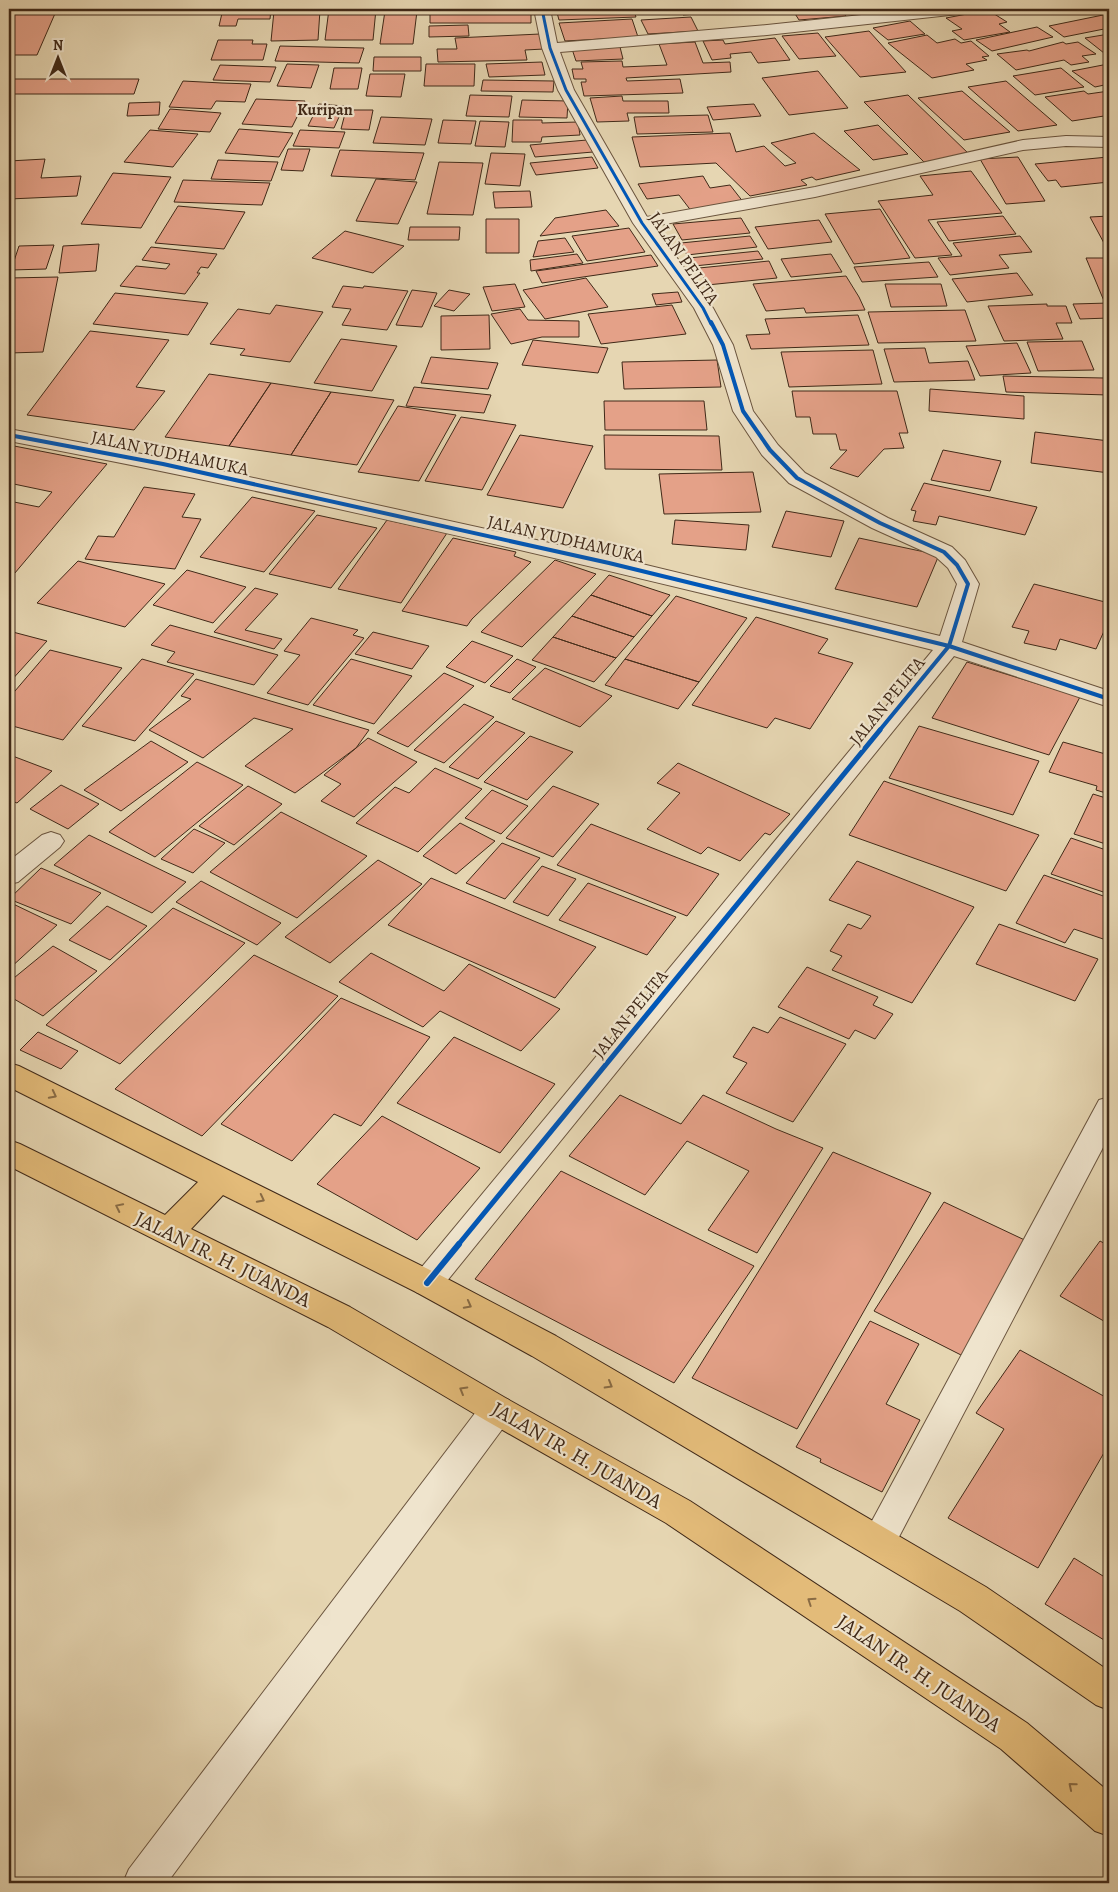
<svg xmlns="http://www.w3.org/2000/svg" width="1118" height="1892" font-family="Alegreya,serif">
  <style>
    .building { fill: #e4a188; stroke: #402918 }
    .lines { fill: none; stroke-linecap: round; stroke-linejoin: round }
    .street-casing { stroke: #6a543e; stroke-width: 2 }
    .highway-casing { stroke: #402918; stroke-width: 2 }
    .street { fill: #efe4cd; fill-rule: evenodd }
    .highway { fill: #e3bb79; fill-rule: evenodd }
    .cycleway-far3-casing { stroke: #efe4cd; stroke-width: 5 }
    .cycleway-far2-casing { stroke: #efe4cd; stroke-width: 6 }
    .cycleway-far1-casing { stroke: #efe4cd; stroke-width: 8 }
    .cycleway-casing { stroke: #efe4cd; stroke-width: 9 }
    .cycleway-far3 { stroke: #0057b8; stroke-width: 3 }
    .cycleway-far2 { stroke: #0057b8; stroke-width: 4 }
    .cycleway-far1 { stroke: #0057b8; stroke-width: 5 }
    .cycleway { stroke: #0057b8; stroke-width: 6 }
    .oneway { stroke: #896b44 }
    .labels { text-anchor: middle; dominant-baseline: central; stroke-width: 4.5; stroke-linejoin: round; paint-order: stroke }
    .far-quarter-label { font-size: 16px; font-weight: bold; fill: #402918; stroke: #efe4cd }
    .street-label { font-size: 18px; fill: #402918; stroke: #efe4cd }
    .near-street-label { font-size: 21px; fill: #402918; stroke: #efe4cd }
  </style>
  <rect width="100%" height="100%" fill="#e6d6b2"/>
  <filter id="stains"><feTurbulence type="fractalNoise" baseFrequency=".004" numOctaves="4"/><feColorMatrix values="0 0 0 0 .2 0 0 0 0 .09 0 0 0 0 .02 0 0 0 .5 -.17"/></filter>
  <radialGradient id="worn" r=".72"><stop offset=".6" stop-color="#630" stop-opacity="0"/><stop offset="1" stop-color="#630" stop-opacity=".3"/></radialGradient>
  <!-- building -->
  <path class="building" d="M9,9H57L37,55H9Z
    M223,9H271L270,19H238L236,26H219Z
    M329,9H376L373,40H325Z
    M430,9H531V23H430Z
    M556,9H633L636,17L559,20Z
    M680,9H721L722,12L683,15Z
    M792,9H841L846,16L799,20Z
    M851,9H925L927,11L857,17Z
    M320,10L318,40L271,41L274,11Z
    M988,10L1007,22L999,24L1010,32L964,40L952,31L962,29L946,18Z
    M385,11H417L413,44H380Z
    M1103,15L1109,20V28L1064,37L1049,26Z
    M691,17L698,31L648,34L641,20Z
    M632,19L638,37L565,41L559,23Z
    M910,21L925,34L888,40L873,28Z
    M468,25L469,36L429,37V26Z
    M1037,27L1053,37L992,51L976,40Z
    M869,31L906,72L860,77L825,37Z
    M818,33L836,56L799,59L782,36Z
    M540,34L544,49L525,50L527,60L438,62L437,49H457L455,38Z
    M1109,34V57L1085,38Z
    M927,35L937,43L955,39L961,43L971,41L989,56L982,57L987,60L966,64L974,70L932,78L888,43Z
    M775,38L790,60L758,63L751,52L730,54L731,58L712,60L703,41L723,40L725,44Z
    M218,40H253L252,44H267L263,60H211Z
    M695,42L703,63L730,62L731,72L626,78L627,81L680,79L683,93L584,96L581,82H586V79H574L572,69H583L581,62L622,61L623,67L667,65L659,44Z
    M1063,42L1066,44L1078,42L1096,54L1082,56L1089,62L1071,65L1064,60L1016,70L997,54L1027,50L1029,51Z
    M280,46L364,48L359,63L275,61Z
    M620,47L623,59L576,61L572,49Z
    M374,57H421V71H373Z
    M542,62L545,75L489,77L486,64Z
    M287,64L319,65L311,88L277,86Z
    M426,64H475L474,86H424Z
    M1108,64L1109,84L1095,87L1072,71Z
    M220,65L276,67L270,82L213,80Z
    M334,68H362L358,89H330Z
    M1061,68L1084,87L1035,95L1013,76Z
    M818,71L848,108L789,115L762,78Z
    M370,74H405L401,97L366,96Z
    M9,79H139L134,94H9Z
    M483,80L554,81L553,92L481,91Z
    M183,81L222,83L251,84L245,102L216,101L211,109L169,107Z
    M1006,81L1057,125L1018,131L968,87Z
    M962,91L1010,132L964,140L918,98Z
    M1084,91L1088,94L1109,91V120L1104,116L1072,121L1045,97Z
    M470,95L512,96L509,117L466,116Z
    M908,95L970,155L924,162L864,102Z
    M622,96L623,101H668L669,113H627L629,121L597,122L590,98Z
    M256,99L305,101L292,127L242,124Z
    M522,100L568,101L567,118L519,117Z
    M160,102L159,115L127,116L129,103Z
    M319,104L344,106L334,128L308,126Z
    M754,104L761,116L713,120L707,107Z
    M170,109L221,113L210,132L158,129Z
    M346,110H373L369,130L341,129Z
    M708,115L713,132L637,134L634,117Z
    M381,117L432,119L425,145L373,143Z
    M443,120L476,121L471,144L438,143Z
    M513,120H542V123L578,122L580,135L542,137L541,142H512Z
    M480,121L509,122L505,147L475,146Z
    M878,125L908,154L873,160L844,131Z
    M239,129L293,133L279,157L225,153Z
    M150,130L198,134L173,167L124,162Z
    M300,130L345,132L339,148L293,146Z
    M730,133L736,152L764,146L785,166L796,163L771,143L814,133L860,170L816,180L812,177L801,180L807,185L750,196L716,163L640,167L632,137Z
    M587,140L593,152L535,157L530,145Z
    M288,149H310L303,171L281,170Z
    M340,150L424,153L415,180L331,176Z
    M491,153L525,154L520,186L485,184Z
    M592,157L598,168L536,175L530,163Z
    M1018,157L1045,201L1006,204L980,159Z
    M1108,157L1109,182L1061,187L1056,180L1048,181L1035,164Z
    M45,159L41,178L81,176L77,196L9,199V161Z
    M218,160L278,162L271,181L211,179Z
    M439,162L483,163L473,215L427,214Z
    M971,171L1002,213L928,220L952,255L915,258L878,201L933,195L920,176Z
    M113,173L171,177L141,228L81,224Z
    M703,176L710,188L730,185L744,203L692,212L679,195L647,199L638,184Z
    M376,179L417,182L398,224L356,221Z
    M183,180L270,183L262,205L174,202Z
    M530,191L532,207L495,208L493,192Z
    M178,206L245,212L224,249L155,243Z
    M880,209L910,258L854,264L825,214Z
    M606,210L619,226L540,236L555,218Z
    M1003,216L1016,234L949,241L937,222Z
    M1109,216V245H1105L1090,217Z
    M741,218L750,233L682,240L673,224Z
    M486,219H519V253H486Z
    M819,220L832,242L768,249L755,227Z
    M410,227H460L459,240H408Z
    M629,228L645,252L587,261L572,236Z
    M345,231L404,246L373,273L312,258Z
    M750,236L757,247L687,255L681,243Z
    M1020,236L1032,252L999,255L1009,268L950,275L938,258L962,256L953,243Z
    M565,238L574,252L533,257L538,241Z
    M99,244L96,271L59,273L63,246Z
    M54,245L46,269L11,270L19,246Z
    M151,247L217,254L208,268L201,267L197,273H200L185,294L120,286L136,266L166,269L170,264L142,260Z
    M758,251L763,259L694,266L689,258Z
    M577,254L583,263L531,271L530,260Z
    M831,254L842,272L791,277L781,259Z
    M651,255L658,266L542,283L536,271Z
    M1086,258H1109V301H1104Z
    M769,261L777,278L707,285L699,268Z
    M929,262L938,277L862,282L854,267Z
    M1017,273L1033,295L967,302L952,279Z
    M846,276L859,297L865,310L806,313L804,308L766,311L753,284Z
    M58,277L43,352L9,353V278Z
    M586,278L608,307L545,319L523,290Z
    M515,284L525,307L492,311L483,287Z
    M885,284H941L947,306L891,307Z
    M343,286L363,288L364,286L408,291L387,330L342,325L351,309L332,307Z
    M412,290L437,293L422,327L396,325Z
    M449,290L470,294L454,311L434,306Z
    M678,292L682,302L656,305L652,294Z
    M115,293L208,303L188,335L93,324Z
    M1109,303V318L1080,319L1073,304Z
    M1047,304V306H1066L1072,323H1056L1063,339L1004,341L988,306Z
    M276,305L323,312L290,362L240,355L245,349L210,344L238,309L270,314Z
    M672,305L686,334L601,344L588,314Z
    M520,309L528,320L579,321V337H542L511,344L491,314Z
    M965,310L976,341L878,343L868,312Z
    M489,315L490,349L441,350V316Z
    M858,315L869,345L751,349L746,335L770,334L765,319Z
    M90,331L169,340L136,387L165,391L134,430L27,415Z
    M341,339L397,346L372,391L314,383Z
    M533,340L608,348L598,373L522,365Z
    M1082,341L1094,370L1038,371L1027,342Z
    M1017,343L1031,373L980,376L966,346Z
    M925,348L929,363L968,361L975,380L894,382L884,349Z
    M873,350L882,384L789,387L781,352Z
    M431,357L498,363L488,389L421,383Z
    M717,360L721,387L624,389L622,362Z
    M209,374L271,383L229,446L165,437Z
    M1003,376L1104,378L1108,395L1006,392Z
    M271,383L331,392L291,455L229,446Z
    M414,387L491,395L484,413L406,406Z
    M930,389L1024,396V419L929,411Z
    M792,391H897L908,433H899L904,448L884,449L858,477L830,468L847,450H840L836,434H813L810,417H796Z
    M331,392L394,400L357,465L291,455Z
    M604,401H704L707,430H605Z
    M398,406L456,415L419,481L358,472Z
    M461,417L516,425L482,490L425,481Z
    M1035,432L1109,441V473L1031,463Z
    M520,435L593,446L563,508L487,495Z
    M604,435L719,436L722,470L605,469Z
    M9,445L107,464L9,580V501L39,507L52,492L9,483Z
    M943,450L1001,461L990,491L931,480Z
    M753,472L761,512L664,514L659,474Z
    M924,483L1037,507L1025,535L939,516L936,525L913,521L916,511L911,510Z
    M144,487L195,494L182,517L201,519L175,569L85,559L98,536L114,537Z
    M252,497L315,511L264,572L200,557Z
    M786,511L844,521L831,557L772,547Z
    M317,515L377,528L331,588L269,574Z
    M387,520L447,533L401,603L338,589Z
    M675,520L749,525L746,550L672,544Z
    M453,538L516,552L514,556L531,562L472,619L467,626L402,611Z
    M859,538L939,555L917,607L835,589Z
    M555,560L596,574L522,647L481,632Z
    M78,561L165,584L125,627L37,603Z
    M187,570L246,587L213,623L153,605Z
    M609,575L670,595L652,616L591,595Z
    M1034,584L1109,603V620L1096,649L1060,639L1056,650L1024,643L1029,631L1012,627Z
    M255,588L278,594L245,630L282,639L274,649L214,632Z
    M591,595L652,616L634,637L572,616Z
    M676,596L747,618L699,682L625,659Z
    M572,616L634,637L616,658L553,637Z
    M756,617L828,639L818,653L853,663L810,729L775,718L767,728L692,705Z
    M311,618L358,630L353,635L364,638L308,705L267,693L300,655L284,651Z
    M170,625L278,655L254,685L167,662L175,652L151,645Z
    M9,631L47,641L9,683Z
    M373,632L429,646L412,669L355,654Z
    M553,637L616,658L594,682L532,660Z
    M472,641L513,656L485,683L446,667Z
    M50,650L122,668L63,740L9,725V698Z
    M142,659L194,674L135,741L82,726Z
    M351,659L412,676L374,724L313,705Z
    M517,659L536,667L510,693L490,686Z
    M625,659L699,682L678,709L605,685Z
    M967,662L1080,697L1049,755L932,718Z
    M545,668L612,696L580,727L512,699Z
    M444,673L474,686L408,747L377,733Z
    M196,679L369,730L356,748L295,793L245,766L293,729L254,718L203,758L149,730L191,699L181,696Z
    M464,704L494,717L444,763L414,750Z
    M496,721L525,733L478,779L449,767Z
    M919,726L1039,761L1013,815L889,778Z
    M530,736L573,752L527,800L484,782Z
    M368,738L417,762L354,817L321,801L341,784L324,775Z
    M151,741L188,762L121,811L84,790Z
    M1063,742L1109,755V794L1096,790L1097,786L1049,772Z
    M10,755L52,771L17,803L9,800Z
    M197,762L243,785L155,857L109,832Z
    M678,763L790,814L770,835L765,833L740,861L708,847L701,854L647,829L680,793L657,783Z
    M435,768L482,789L418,852L356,823L395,787L409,793Z
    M884,781L1039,835L1006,891L849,835Z
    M61,785L99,804L68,829L30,809Z
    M248,786L282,804L234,845L199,826Z
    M553,786L599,804L553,857L506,838Z
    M492,790L528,806L501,834L465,818Z
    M1093,794L1109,799V845L1074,834Z
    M281,812L367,856L297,918L210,872Z
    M460,823L495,841L456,874L423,856Z
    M591,824L719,874L687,916L557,865Z
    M194,829L225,843L193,873L161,859Z
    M89,835L186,882L152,913L54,865Z
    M1071,838L1109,851V894L1051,874Z
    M502,843L540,858L505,899L466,883Z
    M378,860L422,884L330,963L285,937Z
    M857,861L974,907L912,1003L832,970L842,956L830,951L848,924L861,929L871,916L829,900Z
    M542,866L576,879L548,916L513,902Z
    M41,868L101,893L71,924L9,899Z
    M1044,875L1109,898V941L1074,929L1065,943L1016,923Z
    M431,878L596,947L555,998L388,925Z
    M201,881L281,923L257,945L176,902Z
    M588,883L676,917L647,955L559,920Z
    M9,902L57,925L9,969Z
    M107,906L147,926L110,960L69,940Z
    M173,908L245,943L120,1064L46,1025Z
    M999,924L1098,959L1075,1001L976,964Z
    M53,946L97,971L43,1016L9,996V982Z
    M371,953L444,991L469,964L560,1009L521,1051L440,1011L423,1027L339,982Z
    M254,955L338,996L202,1136L115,1089Z
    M807,967L878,997L873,1005L893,1014L875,1039L855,1030L849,1039L778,1007Z
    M341,998L430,1037L361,1126L334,1114L292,1161L221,1124Z
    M780,1017L846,1044L793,1122L726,1093L747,1063L733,1057L753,1027L768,1033Z
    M38,1032L78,1051L61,1069L20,1050Z
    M454,1037L555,1084L500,1153L397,1103Z
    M620,1095L681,1124L703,1095L776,1129L823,1148L757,1253L708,1230L749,1171L687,1141L645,1195L569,1156Z
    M382,1116L480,1168L417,1240L317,1184Z
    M833,1152L931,1193L797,1429L692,1378Z
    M561,1171L754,1266L674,1383L475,1279Z
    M944,1202L1031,1243L963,1356L874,1311Z
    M1100,1241L1109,1246V1324L1060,1296Z
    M870,1321L919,1344L886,1404L920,1420L882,1492L820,1462L821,1459L796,1447Z
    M1020,1350L1109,1399V1444L1038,1568L948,1518L1004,1429L976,1413Z
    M1074,1558L1103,1576L1109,1566V1643L1045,1604Z"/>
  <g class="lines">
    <defs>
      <path id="street" d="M534,9H550L557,43L767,25L918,9H967L965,12L959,14L767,35L560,52L574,90L647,217L815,187L1023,140L1066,136L1109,137V147L1066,146L1023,150L815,197L654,226L713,308L733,345L753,411L778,445L805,473L888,518L952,547L965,560L979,584L962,642L1109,691V707L954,656L438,1292L427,1296L416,1292L411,1283L416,1274L933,650C627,574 319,500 9,441V429L163,458L609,556L940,636L957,584L948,568L936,557L872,528L789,483L762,455L733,411L713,345L694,308L633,223L558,90L542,48Z
        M51,832L60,835L64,841L60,847L18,882L9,884V861L42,835Z
        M1109,1097V1136L890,1554L878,1559L866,1554L860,1543L866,1532L1099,1100Z
        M497,1395L509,1400L514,1410L509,1420L167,1883H123L129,1869L485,1400Z"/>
      <path id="highway" d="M9,1063L19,1066L438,1274L556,1336L986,1587L1109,1671V1710L1096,1705L960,1611L532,1356L416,1292L223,1195L191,1229L350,1307L509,1400L690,1501L1027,1723L1109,1792V1836L1095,1831L1001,1749L666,1523L485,1420L328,1327L9,1166V1140L20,1144L165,1215L198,1182L9,1087Z"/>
    </defs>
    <!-- street casing -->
    <use href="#street" class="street-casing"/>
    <!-- highway casing -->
    <use href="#highway" class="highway-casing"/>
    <!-- street -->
    <use href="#street" class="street"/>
    <!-- highway -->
    <use href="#highway" class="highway"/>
    <defs>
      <path id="cycleway-far3" d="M542,9L550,48L566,90L642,223L703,308L711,324"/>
      <path id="cycleway-far2" d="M711,322L723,345L743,411L770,450L797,478L880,523L944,552L957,565L968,584L949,646L879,731
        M9,435L163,464L609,563L949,646L1109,699"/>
      <path id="cycleway-far1" d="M458,1245L880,730"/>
      <path id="cycleway" d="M427,1283L459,1244"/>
    </defs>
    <!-- cycleway-far3 casing -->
    <use href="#cycleway-far3" class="cycleway-far3-casing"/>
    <!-- cycleway-far2 casing -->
    <use href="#cycleway-far2" class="cycleway-far2-casing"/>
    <!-- cycleway-far1 casing -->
    <use href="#cycleway-far1" class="cycleway-far1-casing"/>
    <!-- cycleway casing -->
    <use href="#cycleway" class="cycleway-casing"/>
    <!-- cycleway-far3 -->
    <use href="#cycleway-far3" class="cycleway-far3"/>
    <!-- cycleway-far2 -->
    <use href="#cycleway-far2" class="cycleway-far2"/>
    <!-- cycleway-far1 -->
    <use href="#cycleway-far1" class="cycleway-far1"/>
    <!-- cycleway -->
    <use href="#cycleway" class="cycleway"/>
  </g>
  <!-- one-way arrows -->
  <defs><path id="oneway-chevron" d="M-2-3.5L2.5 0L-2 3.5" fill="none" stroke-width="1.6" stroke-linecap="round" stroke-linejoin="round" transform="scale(1.25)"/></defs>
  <g class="oneway">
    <use href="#oneway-chevron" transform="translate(53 1095) rotate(27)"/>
    <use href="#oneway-chevron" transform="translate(261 1199) rotate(27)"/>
    <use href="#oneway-chevron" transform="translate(119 1207) rotate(-154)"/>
    <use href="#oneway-chevron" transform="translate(468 1305) rotate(28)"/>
    <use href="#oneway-chevron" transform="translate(609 1385) rotate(30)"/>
    <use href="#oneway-chevron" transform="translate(463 1390) rotate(-150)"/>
    <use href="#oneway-chevron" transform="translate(811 1601) rotate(-146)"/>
    <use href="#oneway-chevron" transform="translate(1072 1786) rotate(-140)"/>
  </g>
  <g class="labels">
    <!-- far-quarter labels -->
    <g class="far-quarter-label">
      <text x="325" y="110">Kuripan</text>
    </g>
    <!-- street labels -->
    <g class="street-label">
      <text transform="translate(684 258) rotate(55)">JALAN PELITA</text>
      <text transform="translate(170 453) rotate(12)">JALAN YUDHAMUKA</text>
      <text transform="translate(566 539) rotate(13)">JALAN YUDHAMUKA</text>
      <text transform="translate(887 701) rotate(-51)">JALAN PELITA</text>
      <text transform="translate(630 1014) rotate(-51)">JALAN PELITA</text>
    </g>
    <!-- near-street labels -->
    <g class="near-street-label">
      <text transform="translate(223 1259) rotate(26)">JALAN IR. H. JUANDA</text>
      <text transform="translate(577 1455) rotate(30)">JALAN IR. H. JUANDA</text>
      <text transform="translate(919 1673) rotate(34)">JALAN IR. H. JUANDA</text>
    </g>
  </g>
  <!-- margin -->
  <rect width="1118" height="1892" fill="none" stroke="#e6d6b2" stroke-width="30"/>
  <rect x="10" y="10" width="1098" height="1872" fill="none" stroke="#402918" stroke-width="2.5"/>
  <rect x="15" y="15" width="1088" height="1862" fill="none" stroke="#402918"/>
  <!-- north arrow -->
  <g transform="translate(58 58)" stroke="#efe4cd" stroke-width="4" paint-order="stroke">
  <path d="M0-4L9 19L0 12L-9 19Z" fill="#402918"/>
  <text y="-8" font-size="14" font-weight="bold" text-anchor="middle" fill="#402918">N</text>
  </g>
  <rect width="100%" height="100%" filter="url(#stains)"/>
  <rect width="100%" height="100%" fill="url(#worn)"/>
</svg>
